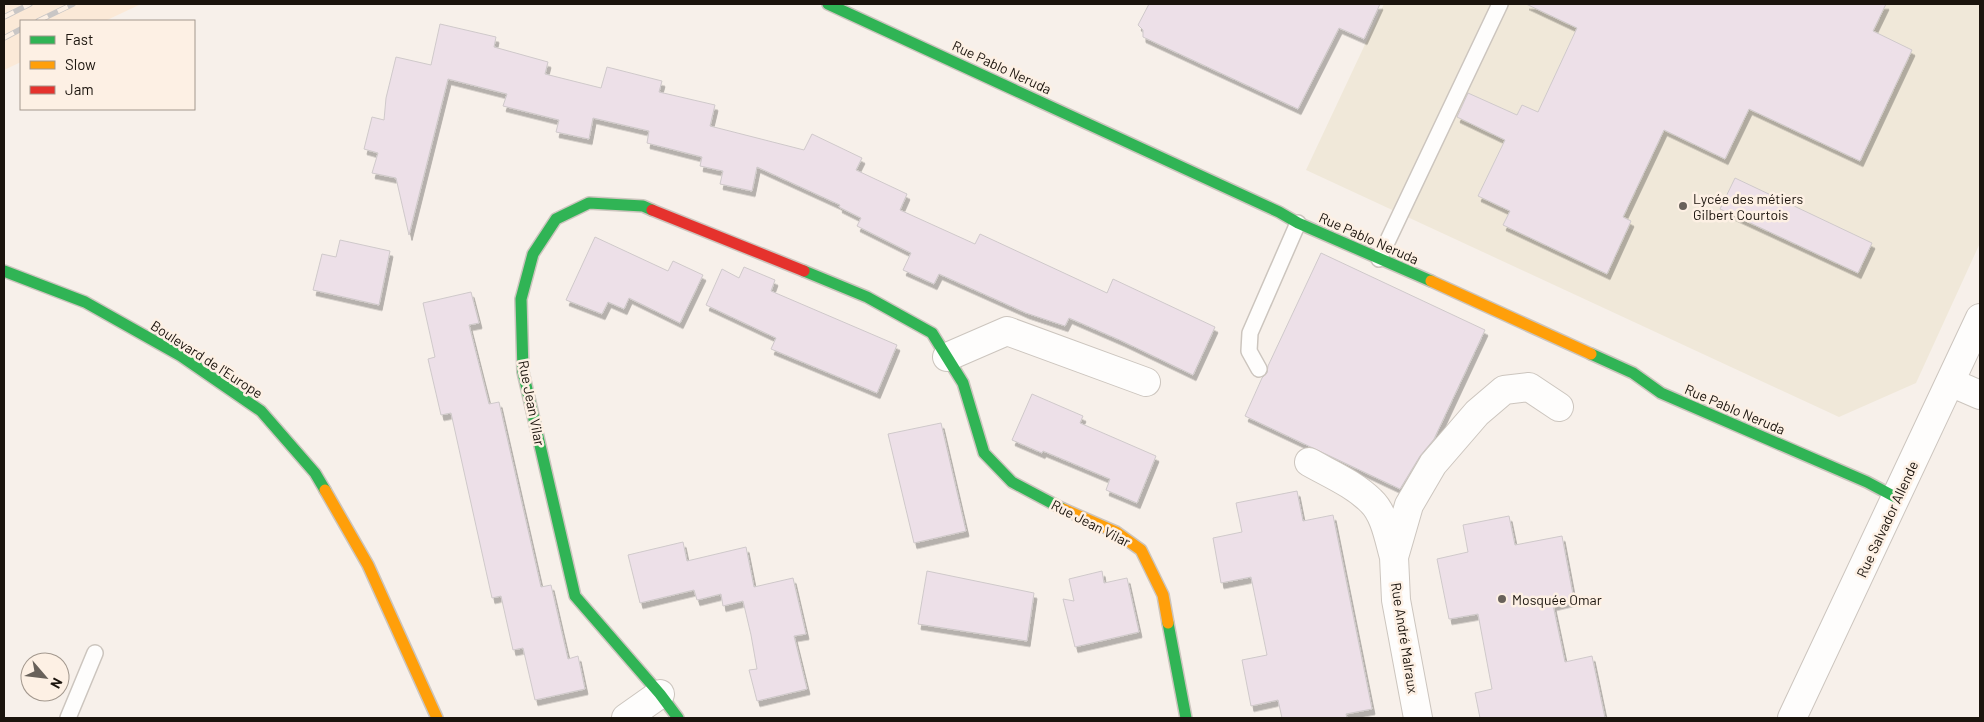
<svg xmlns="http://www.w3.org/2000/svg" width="1984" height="722" font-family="Barlow,sans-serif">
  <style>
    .built { fill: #fbe9d7 }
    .education { fill: #f0e8d9 }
    .building { fill: #ede0e8; stroke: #cfc9ca; filter: url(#shadow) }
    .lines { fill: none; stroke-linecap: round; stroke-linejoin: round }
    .lane-casing { stroke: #ccc5be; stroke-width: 18 }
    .street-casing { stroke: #ccc5be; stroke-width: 30 }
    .fast-casing { stroke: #ccc5be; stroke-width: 14 }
    .slow-casing { stroke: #ccc5be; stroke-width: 14 }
    .jam-casing { stroke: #ccc5be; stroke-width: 14 }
    .lane { stroke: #fefdfc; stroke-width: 15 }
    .street { stroke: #fefdfc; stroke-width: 28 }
    .fast { stroke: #30b455; stroke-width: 11 }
    .slow { stroke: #ff9f0a; stroke-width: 11 }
    .jam { stroke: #e5322d; stroke-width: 11 }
    .rail-casing { stroke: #c9c6c5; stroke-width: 5.5 }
    .rail { stroke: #fdf0e4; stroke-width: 4; stroke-dasharray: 11; stroke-linecap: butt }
    .poi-dot { fill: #68615a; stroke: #fdf0e4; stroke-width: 2 }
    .labels { text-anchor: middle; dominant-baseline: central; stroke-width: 5; stroke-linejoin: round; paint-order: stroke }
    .street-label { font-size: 14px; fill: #1b140d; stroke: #fdf0e4 }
    .poi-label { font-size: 14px; fill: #1b140d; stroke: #fdf0e4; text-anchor: start }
  </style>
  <defs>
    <filter id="shadow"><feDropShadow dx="3" dy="5.5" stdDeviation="0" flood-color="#0004"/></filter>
  </defs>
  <rect width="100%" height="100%" fill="#f7f0ea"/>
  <!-- built -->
  <path class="built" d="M4,4H141L105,21H21V62L4,70Z"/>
  <!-- education -->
  <path class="education" d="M1384,4H1980V243L1916,383L1839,417L1306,170Z"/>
  <!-- building -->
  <path class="building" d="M1149,4H1380L1364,39L1339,28L1298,109L1143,37V30L1138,25Z
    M1526,4H1886L1873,31L1912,50L1860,161L1749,109L1725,159L1664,130L1623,217L1631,221L1607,274L1503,225L1510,211L1478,196L1505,140L1457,117L1468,93L1517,115L1522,105L1538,112L1577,28Z
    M440,24L496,37L494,47L548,62L545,74L601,88L607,67L662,81L659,92L715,105L710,126L804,150L812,134L862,158L856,170L907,194L900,210L975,244L980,234L1107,293L1113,279L1215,327L1193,375L1122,341L1069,318L1065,326L1026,313L939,274L934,284L903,270L911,253L857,226L861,218L839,207L840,205L757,167L752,191L720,184L723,171L700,166L702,157L647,143L649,131L593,118L589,139L556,132L559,120L503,106L507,94L448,79L409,235L396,178L372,173L378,153L364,149L372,117L384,120L386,98L396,57L431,65Z
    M1735,178L1872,243L1858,273L1720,209Z
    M595,237L668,271L673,261L703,275L680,323L629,298L624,309L608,302L602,314L566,300Z
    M340,240L390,251L379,305L313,290L322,254L336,257Z
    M1321,253L1485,330L1434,439L1420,456L1400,489L1245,416L1262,378L1267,373L1268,366Z
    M744,267L775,280L771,291L897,345L877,393L771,349L776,338L706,305L722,269L739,278Z
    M471,292L479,323L469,325L489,404L499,402L541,587L551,585L568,659L578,656L585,689L535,700L523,648L513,650L501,596L492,598L451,413L441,415L428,359L435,357L423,303Z
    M1032,394L1083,416L1080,423L1156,456L1137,503L1106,490L1110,479L1043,451L1042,453L1012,440Z
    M941,423L966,531L914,543L888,434Z
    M1297,491L1303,521L1333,515L1372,709L1346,714L1347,718H1282L1278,700L1251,706L1242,660L1267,655L1251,577L1221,583L1213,538L1242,532L1236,503Z
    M1509,516L1515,545L1562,536L1574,600L1553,605L1565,662L1592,656L1605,718H1480L1475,693L1492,689L1478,614L1449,619L1437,559L1468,552L1463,525Z
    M683,542L687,561L746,547L754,587L793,578L806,634L794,636L807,689L757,701L749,670L757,669L751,635L743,601L723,606L721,594L697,600L694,590L640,603L628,555Z
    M927,571L1034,593L1027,641L918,624Z
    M1102,571L1104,583L1127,578L1139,632L1075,647L1063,599L1074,601L1069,579Z"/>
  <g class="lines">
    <defs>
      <path id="lane" d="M1379,259L1500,4
        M1259,369L1249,351L1250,333L1298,223
        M68,718L95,653"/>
      <path id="street" d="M947,357L1007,331L1146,382
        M1950,382L1980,395
        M1309,462C1330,474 1354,484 1371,501C1385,514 1389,540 1394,557L1409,505L1433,464L1477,413L1504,390L1529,387L1559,407
        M1394,557L1396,600L1418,718
        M626,718L660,694
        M1792,718L1980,318"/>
      <path id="fast" d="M828,4L1279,212L1298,223L1431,281
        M652,210L643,206L589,203L556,219L533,254L521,299L523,372L575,596L660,694L678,718
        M4,271L85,302L181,356L261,411L315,473L325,490
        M804,271L867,297L932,333L963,383L984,453L1012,482L1063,509
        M1591,354L1633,373L1661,393L1867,482L1897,498
        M1168,623L1186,718"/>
      <path id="slow" d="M1431,281L1591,354
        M325,490L368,565L437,718
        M1063,509L1116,532L1141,550L1163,595L1168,623"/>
      <path id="jam" d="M652,210L804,271"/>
    </defs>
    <!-- lane casing -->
    <use href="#lane" class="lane-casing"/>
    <!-- street casing -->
    <use href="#street" class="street-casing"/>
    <!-- fast casing -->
    <use href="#fast" class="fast-casing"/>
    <!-- slow casing -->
    <use href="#slow" class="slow-casing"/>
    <!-- jam casing -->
    <use href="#jam" class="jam-casing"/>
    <!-- lane -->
    <use href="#lane" class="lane"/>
    <!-- street -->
    <use href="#street" class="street"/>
    <!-- fast -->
    <use href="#fast" class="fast"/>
    <!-- slow -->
    <use href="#slow" class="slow"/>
    <!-- jam -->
    <use href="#jam" class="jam"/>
    <defs>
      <path id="rail" d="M4,17L30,4
        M38,21L73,4
        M4,38L21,29"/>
    </defs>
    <!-- rail casing -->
    <use href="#rail" class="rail-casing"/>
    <!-- rail -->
    <use href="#rail" class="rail"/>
  </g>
  <!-- markers -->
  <g class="poi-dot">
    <circle cx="1683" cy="206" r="5"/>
    <circle cx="1502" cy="599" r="5"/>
  </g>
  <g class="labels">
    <!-- street labels -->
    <g class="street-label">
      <text transform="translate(1002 67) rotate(25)">Rue Pablo Neruda</text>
      <text transform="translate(1369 238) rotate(24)">Rue Pablo Neruda</text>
      <text transform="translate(207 359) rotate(33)">Boulevard de l'Europe</text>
      <text transform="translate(532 403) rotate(79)">Rue Jean Vilar</text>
      <text transform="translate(1735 409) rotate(23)">Rue Pablo Neruda</text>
      <text transform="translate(1887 519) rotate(-65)">Rue Salvador Allende</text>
      <text transform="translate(1091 523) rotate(27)">Rue Jean Vilar</text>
      <text transform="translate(1405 638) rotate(81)">Rue André Malraux</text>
    </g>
    <!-- poi labels -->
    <g class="poi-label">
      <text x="1693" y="198">Lycée des métiers<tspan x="1693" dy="16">Gilbert Courtois</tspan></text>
      <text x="1512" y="599">Mosquée Omar</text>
    </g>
  </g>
  <!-- border -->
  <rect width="1984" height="722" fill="none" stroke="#1b140d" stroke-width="10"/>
  <!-- legend -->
  <rect x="20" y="20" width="175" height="90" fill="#fdf0e4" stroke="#a3988e"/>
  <rect x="30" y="36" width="25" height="8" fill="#30b455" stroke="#a3988e"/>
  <text x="65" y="45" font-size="15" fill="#1b140d">Fast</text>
  <rect x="30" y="61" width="25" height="8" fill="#ff9f0a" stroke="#a3988e"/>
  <text x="65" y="70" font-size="15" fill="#1b140d">Slow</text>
  <rect x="30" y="86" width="25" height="8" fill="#e5322d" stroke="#a3988e"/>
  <text x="65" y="95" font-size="15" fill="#1b140d">Jam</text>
  <!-- north arrow -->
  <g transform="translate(45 677) rotate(118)"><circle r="24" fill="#fdf0e4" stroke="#a3988e"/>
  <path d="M0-4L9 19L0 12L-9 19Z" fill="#68615a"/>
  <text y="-8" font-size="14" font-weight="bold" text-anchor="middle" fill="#1b140d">N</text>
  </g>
</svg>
